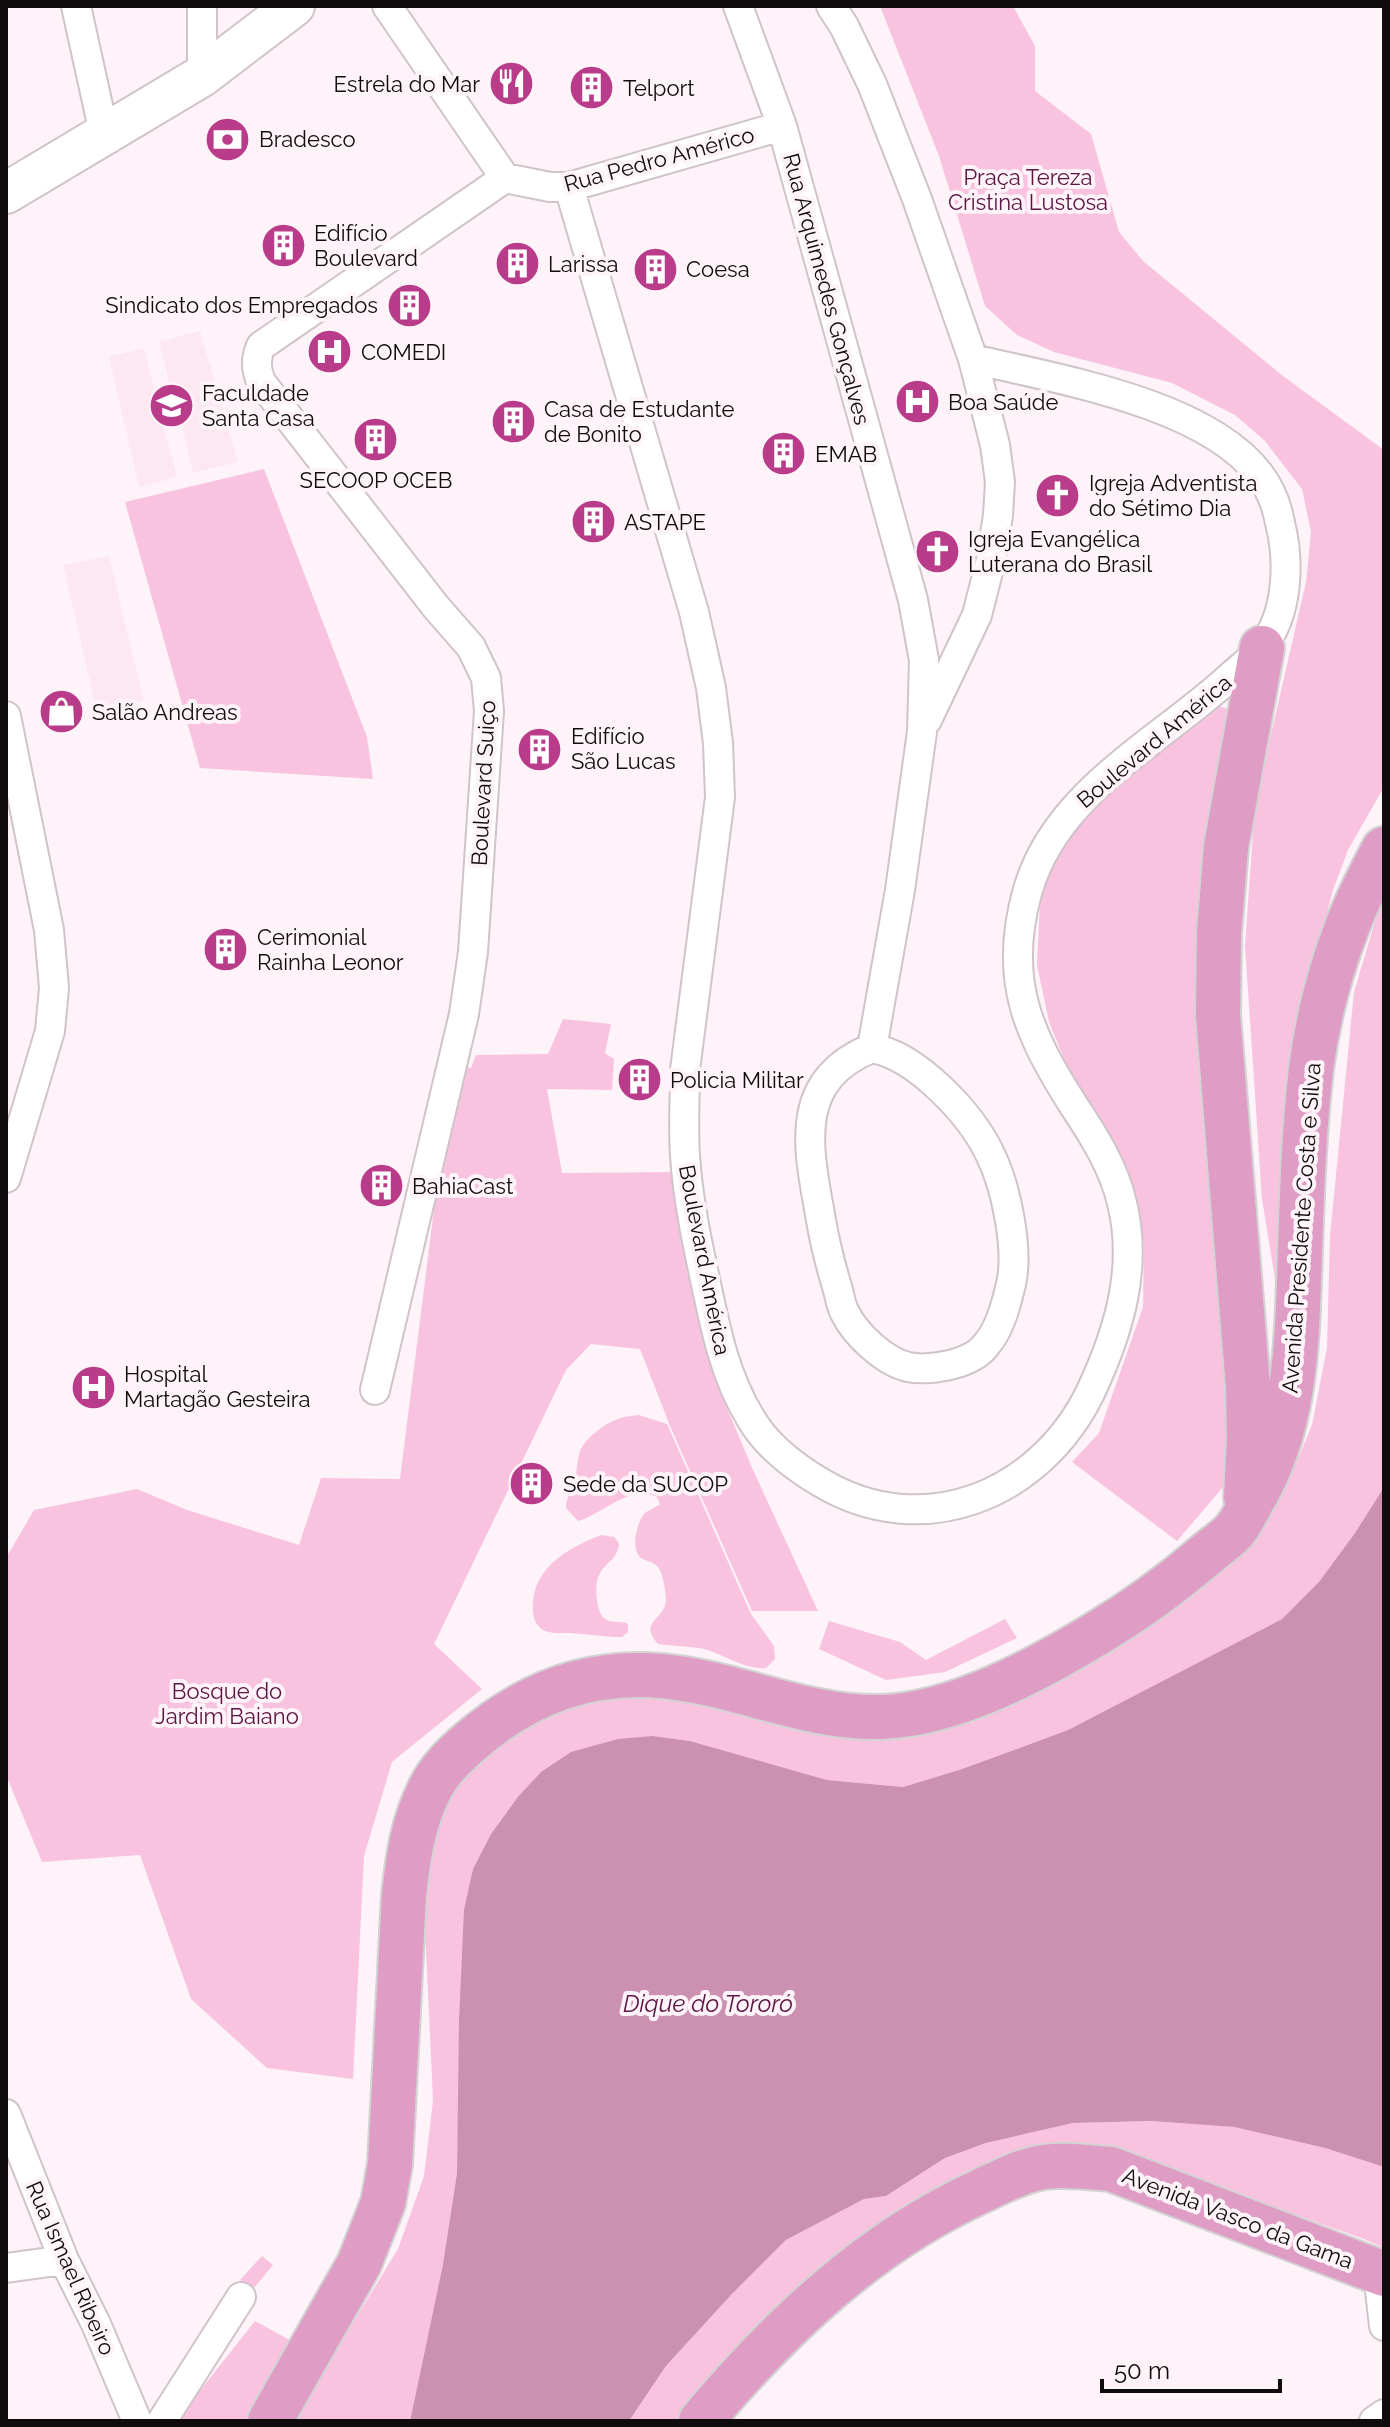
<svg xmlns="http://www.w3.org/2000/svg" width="1390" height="2427" font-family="Raleway,sans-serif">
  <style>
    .built { fill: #fde8f2 }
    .green { fill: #f9c3df }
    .water { fill: #cc90b0 }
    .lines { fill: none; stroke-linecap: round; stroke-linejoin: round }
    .minor-casing { stroke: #d0c3c9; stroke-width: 32 }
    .secondary-casing { stroke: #d0c3c9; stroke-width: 44 }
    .primary-casing { stroke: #d4d3d4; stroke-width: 48 }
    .minor { stroke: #fff; stroke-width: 28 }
    .secondary { stroke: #fff; stroke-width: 40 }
    .primary { stroke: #df9dc5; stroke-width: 44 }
    .labels { text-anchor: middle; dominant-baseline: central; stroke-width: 8; stroke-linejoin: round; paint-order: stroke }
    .poi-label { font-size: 22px; fill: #100c0e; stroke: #fef3f8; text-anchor: start }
    .street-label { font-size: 22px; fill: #100c0e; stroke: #fef3f8 }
    .park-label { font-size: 22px; fill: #5b1441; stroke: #fef3f8 }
    .water-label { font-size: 24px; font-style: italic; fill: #5c1643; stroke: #fef3f8 }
  </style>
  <rect width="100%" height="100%" fill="#fef3f8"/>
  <!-- built -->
  <path class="built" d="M200,331L238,462L193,473L179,412L161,416L177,477L139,487L109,357L144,348L157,400L173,397L159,342Z
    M109,556L144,701L97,712L63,565Z"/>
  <!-- green -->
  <path class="green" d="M880,6H1013L1035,46V91L1091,134L1119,232L1143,261L1283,376L1384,450V787L1348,850L1333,890L1308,984L1285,1252L1276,1285L1262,1199L1245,946L1255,804L1306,582L1311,532L1302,489L1264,440L1235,415L1172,383L1054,352L1017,335L985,306L939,156Z
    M264,469L367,737L373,779L200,768L125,502Z
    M1215,705L1228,709L1233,719L1230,1479L1177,1541L1072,1462L1099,1433L1143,1307L1144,1247L1139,1208L1125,1164L1070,1073L1049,1022L1037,965L1040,901L1065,831L1111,783Z
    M1384,891V1487L1355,1533L1319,1583L1282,1619L1068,1730L962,1769L903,1787L827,1780L690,1741L653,1736L517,1798L491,1834L473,1869L462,1959L457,2173L443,2264L410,2421H293L398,2249L424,2176L433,2101L422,1863L426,1831L469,1762L584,1689L919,1715L1249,1536L1289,1480L1312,1425L1327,1348L1330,1236L1354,992Z
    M563,1019L611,1024L605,1053L614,1059L612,1090L547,1089L562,1173L680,1172L713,1375L753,1470L818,1611H752L670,1426L640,1349L591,1344L566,1370L434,1644L482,1689L392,1762L364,1856L353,2079L267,2068L191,1999L140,1855L42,1862L6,1775V1558L34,1510L137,1489L187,1510L299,1545L321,1478L400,1479L452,1066L471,1068L476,1055L548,1054Z
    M639,1415L667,1424L751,1614L774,1646L775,1659L766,1668C744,1670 726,1655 704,1649C689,1646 673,1646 658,1644C638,1622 664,1620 666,1601C666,1592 663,1570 656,1565C651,1561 644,1561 639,1556C631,1546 637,1523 644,1514C648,1510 655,1508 660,1504L657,1497C628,1484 604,1514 578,1521L566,1508C566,1498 572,1489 575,1479C577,1470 577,1462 579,1454C583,1439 606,1422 621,1418C626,1416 633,1416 639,1415Z
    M601,1535L614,1537L619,1543C618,1560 605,1562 599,1575C594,1584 596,1612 604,1618C610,1624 621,1620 628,1624V1632L622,1637H613C599,1636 584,1634 570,1633C562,1633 553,1634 545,1631C537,1627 534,1621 533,1612C530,1569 566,1549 601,1535Z
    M1005,1619L1017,1638L945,1672L886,1680L819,1649L829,1621L900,1642L926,1660Z
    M1151,2121L1234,2127L1325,2148L1384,2167V2248L1364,2239L1113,2150L1069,2145L1012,2152L944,2186L681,2421H629L666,2366L731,2295L786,2240L864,2199L886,2196L945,2158L986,2143L1073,2123Z
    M262,2256L273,2265L254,2288L240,2280Z
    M255,2321L295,2343L245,2421H171L195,2397Z"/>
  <!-- water -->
  <path class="water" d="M1384,1487V2167L1325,2148L1234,2127L1151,2121L1073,2123L986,2143L945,2158L886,2196L864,2199L786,2240L731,2295L666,2366L629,2421H410L443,2264L457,2173L459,2020L464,1910L473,1869L491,1834L517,1798L541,1772L571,1752L618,1739L653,1736L690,1741L827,1780L903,1787L962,1769L1068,1730L1282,1619L1319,1582L1355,1533Z"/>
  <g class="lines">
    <defs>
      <path id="minor" d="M76,6L104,133
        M202,6V76
        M387,6L505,178L550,187H569L782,126
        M738,6L782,126L913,600L924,660L922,732L900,890L872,1048
        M831,6L844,26L872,84L917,199L973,359L995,445L1000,482L998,515L991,560L977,615L927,720
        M569,187L694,612L711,688L718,743L720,797L685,1070C685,1099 683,1128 685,1156C688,1200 697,1242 706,1284C716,1331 725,1376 750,1417C766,1446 793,1466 820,1482C923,1544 1041,1495 1091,1391C1119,1331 1138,1268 1122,1203C1114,1168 1094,1136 1074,1106C1028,1034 1003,980 1027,893C1054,793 1158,743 1230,677C1241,667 1254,658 1262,647C1288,614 1290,562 1280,523C1277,506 1270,488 1259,474C1205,403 1057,379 973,359
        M6,716L49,930L54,988L50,1031L6,1178
        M872,1048C917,1056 971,1114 990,1154C1006,1186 1019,1249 1011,1284C1006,1305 1000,1329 986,1345C978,1356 962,1362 950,1365C936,1368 922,1370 908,1367C885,1362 855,1334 845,1313C841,1306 840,1297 838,1290C831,1267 825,1244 821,1220C809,1151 790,1081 872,1048Z
        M375,1390L464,1014L473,952L489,711L486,678L471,647L436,607L261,382C256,368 255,360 261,346L505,178
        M6,2114L64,2260L96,2324L137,2421
        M6,2268L64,2260
        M1378,2273L1384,2326
        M162,2421L241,2297
        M1374,2421L1384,2414"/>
      <path id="secondary" d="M6,193L202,76L294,6"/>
      <path id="primary" d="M1246,1497L1249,1440L1248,1387L1218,1015L1219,933L1226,847L1262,648
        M270,2421L359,2264L383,2203L390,2164L404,1895C408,1858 413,1821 431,1787C440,1769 455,1755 470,1742C525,1694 587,1670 660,1676C735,1682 805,1719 881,1717C953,1715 1035,1671 1096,1634C1135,1611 1173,1583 1208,1553C1216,1546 1227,1539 1234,1531C1241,1523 1247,1511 1252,1501C1298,1426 1297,1335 1300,1250C1302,1190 1304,1129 1311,1069C1317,1022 1330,971 1347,927C1357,900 1371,874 1384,849
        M701,2421C780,2327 869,2242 981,2191C1000,2182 1023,2170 1044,2167C1066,2164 1088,2167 1111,2169L1384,2274"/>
    </defs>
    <!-- minor casing -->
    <use href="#minor" class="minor-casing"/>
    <!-- secondary casing -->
    <use href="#secondary" class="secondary-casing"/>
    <!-- primary casing -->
    <use href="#primary" class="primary-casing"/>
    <!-- minor -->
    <use href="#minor" class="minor"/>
    <!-- secondary -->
    <use href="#secondary" class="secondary"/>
    <!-- primary -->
    <use href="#primary" class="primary"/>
  </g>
  <!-- icons -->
  <defs>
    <symbol id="restaurant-disc" viewBox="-11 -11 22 22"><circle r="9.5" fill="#b93c8a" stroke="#fef3f8"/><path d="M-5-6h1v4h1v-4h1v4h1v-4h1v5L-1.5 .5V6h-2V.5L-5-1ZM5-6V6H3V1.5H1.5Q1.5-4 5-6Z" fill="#fff"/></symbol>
    <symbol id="building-disc" viewBox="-11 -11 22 22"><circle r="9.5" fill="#b93c8a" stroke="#fef3f8"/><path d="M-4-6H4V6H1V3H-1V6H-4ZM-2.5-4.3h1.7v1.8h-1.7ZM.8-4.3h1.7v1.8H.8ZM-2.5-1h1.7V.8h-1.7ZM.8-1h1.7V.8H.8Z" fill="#fff"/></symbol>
    <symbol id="bank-disc" viewBox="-11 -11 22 22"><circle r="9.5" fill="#b93c8a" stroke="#fef3f8"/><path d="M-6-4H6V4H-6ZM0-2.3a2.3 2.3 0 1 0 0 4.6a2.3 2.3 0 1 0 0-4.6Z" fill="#fff"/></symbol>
    <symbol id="hospital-disc" viewBox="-11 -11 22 22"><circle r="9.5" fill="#b93c8a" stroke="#fef3f8"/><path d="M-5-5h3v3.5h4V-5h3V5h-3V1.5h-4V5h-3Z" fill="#fff"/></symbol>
    <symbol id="university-disc" viewBox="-11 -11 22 22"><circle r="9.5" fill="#b93c8a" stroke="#fef3f8"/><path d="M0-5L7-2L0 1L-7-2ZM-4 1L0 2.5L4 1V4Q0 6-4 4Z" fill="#fff"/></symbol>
    <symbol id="church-disc" viewBox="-11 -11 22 22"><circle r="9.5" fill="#b93c8a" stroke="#fef3f8"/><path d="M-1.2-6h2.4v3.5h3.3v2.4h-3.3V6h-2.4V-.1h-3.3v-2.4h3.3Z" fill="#fff"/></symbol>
    <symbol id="shop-disc" viewBox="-11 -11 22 22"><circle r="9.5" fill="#b93c8a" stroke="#fef3f8"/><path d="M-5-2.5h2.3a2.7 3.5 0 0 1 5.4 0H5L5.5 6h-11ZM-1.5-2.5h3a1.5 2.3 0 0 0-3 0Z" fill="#fff"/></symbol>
  </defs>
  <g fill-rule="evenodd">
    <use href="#restaurant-disc" x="486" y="58" width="51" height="51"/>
    <use href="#building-disc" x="566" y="62" width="51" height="51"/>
    <use href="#bank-disc" x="202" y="114" width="51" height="51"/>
    <use href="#building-disc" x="258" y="220" width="51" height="51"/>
    <use href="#building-disc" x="492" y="238" width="51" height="51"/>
    <use href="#building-disc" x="630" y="244" width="51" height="51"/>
    <use href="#building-disc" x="384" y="280" width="51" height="51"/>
    <use href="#hospital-disc" x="304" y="326" width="51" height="51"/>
    <use href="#hospital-disc" x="892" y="376" width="51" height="51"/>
    <use href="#university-disc" x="146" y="380" width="51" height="51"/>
    <use href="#building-disc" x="488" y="396" width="51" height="51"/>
    <use href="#building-disc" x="350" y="414" width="51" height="51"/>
    <use href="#building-disc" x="758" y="428" width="51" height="51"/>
    <use href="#church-disc" x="1032" y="470" width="51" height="51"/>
    <use href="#building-disc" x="568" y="496" width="51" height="51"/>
    <use href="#church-disc" x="912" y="526" width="51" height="51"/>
    <use href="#shop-disc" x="36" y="686" width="51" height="51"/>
    <use href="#building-disc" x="514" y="724" width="51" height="51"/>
    <use href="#building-disc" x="200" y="924" width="51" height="51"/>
    <use href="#building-disc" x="614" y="1054" width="51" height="51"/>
    <use href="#building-disc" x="356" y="1160" width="51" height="51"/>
    <use href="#hospital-disc" x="68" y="1362" width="51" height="51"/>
    <use href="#building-disc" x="506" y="1458" width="51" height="51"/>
  </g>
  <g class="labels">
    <!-- poi labels -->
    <g class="poi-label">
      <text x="480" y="84" text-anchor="end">Estrela do Mar</text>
      <text x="623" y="88">Telport</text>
      <text x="259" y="139">Bradesco</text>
      <text x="314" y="233">Edifício<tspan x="314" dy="25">Boulevard</tspan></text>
      <text x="548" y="264">Larissa</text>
      <text x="686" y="269">Coesa</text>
      <text x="378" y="305" text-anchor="end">Sindicato dos Empregados</text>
      <text x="361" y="352">COMEDI</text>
      <text x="202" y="393">Faculdade<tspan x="202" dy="25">Santa Casa</tspan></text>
      <text x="948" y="402">Boa Saúde</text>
      <text x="544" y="409">Casa de Estudante<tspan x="544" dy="25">de Bonito</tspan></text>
      <text x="815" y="454">EMAB</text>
      <text x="376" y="480" text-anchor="middle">SECOOP OCEB</text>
      <text x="1089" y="483">Igreja Adventista<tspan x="1089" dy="25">do Sétimo Dia</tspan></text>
      <text x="624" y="522">ASTAPE</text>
      <text x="968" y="539">Igreja Evangélica<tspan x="968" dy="25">Luterana do Brasil</tspan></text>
      <text x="92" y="712">Salão Andreas</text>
      <text x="571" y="736">Edifício<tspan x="571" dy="25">São Lucas</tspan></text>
      <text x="257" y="937">Cerimonial<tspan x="257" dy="25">Rainha Leonor</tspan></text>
      <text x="670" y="1080">Policia Militar</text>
      <text x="412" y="1186">BahiaCast</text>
      <text x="124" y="1374">Hospital<tspan x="124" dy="25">Martagão Gesteira</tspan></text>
      <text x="563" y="1484">Sede da SUCOP</text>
    </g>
    <!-- street labels -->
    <g class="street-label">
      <text transform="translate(659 159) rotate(-15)">Rua Pedro Américo</text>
      <text transform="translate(827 289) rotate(75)">Rua Arquimedes Gonçalves</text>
      <text transform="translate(1154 741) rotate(-40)">Boulevard América</text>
      <text transform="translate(483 783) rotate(-87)">Boulevard Suiço</text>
      <text transform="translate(1301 1228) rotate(-86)">Avenida Presidente Costa e Silva</text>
      <text transform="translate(705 1260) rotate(79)">Boulevard América</text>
      <text transform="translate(1238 2218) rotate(21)">Avenida Vasco da Gama</text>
      <text transform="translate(71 2268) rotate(66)">Rua Ismael Ribeiro</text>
    </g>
    <!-- park labels -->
    <g class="park-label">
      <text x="1028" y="177">Praça Tereza<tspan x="1028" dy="25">Cristina Lustosa</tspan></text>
      <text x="227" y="1691">Bosque do<tspan x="227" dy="25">Jardim Baiano</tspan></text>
    </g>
    <!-- water labels -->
    <g class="water-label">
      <text x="708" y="2003">Dique do Tororó</text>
    </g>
  </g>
  <!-- border -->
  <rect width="1390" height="2427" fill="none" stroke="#100c0e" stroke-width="16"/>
  <!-- scale -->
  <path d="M1102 2379v12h178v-12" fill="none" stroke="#100c0e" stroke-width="4"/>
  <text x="1114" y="2379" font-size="24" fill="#100c0e" stroke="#fef3f8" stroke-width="6" paint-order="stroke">50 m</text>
</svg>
